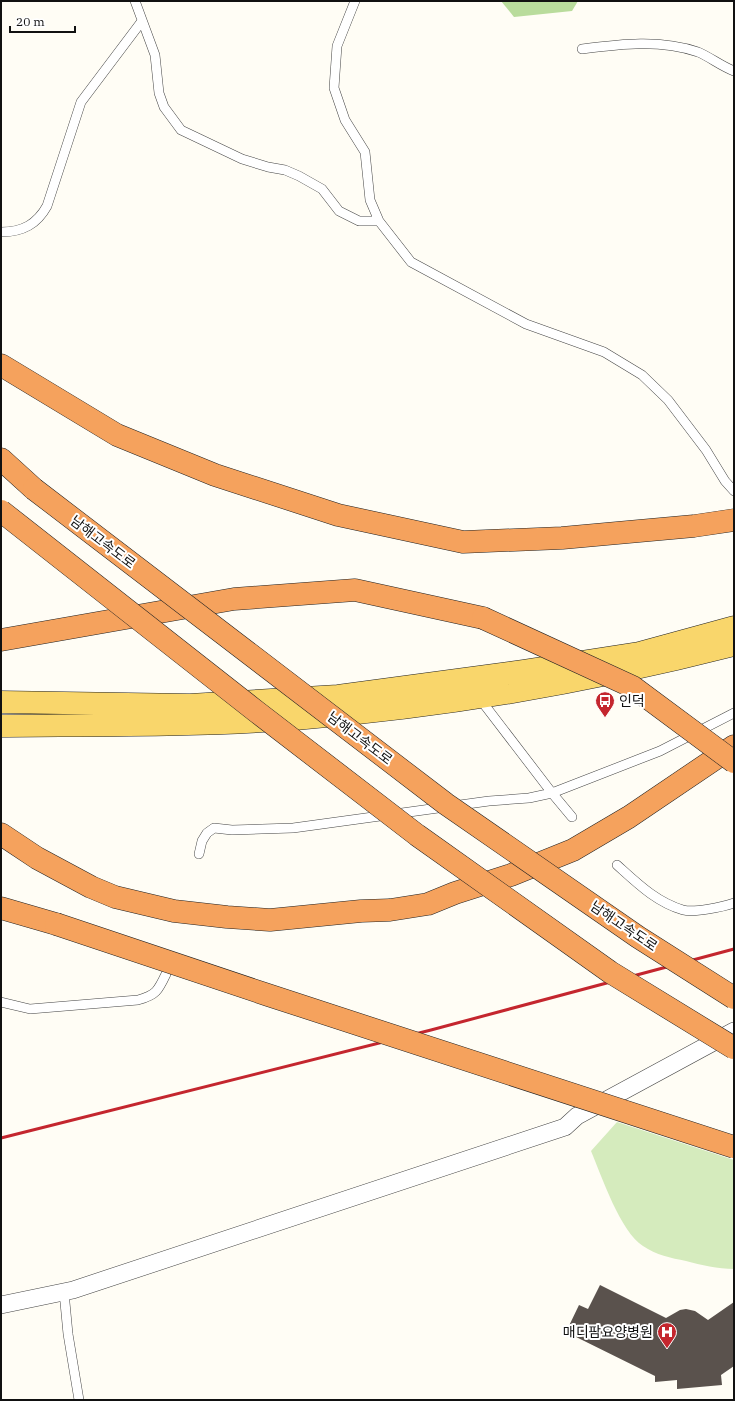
<svg xmlns="http://www.w3.org/2000/svg" width="735" height="1401" font-family="'IBM Plex Serif','Noto Sans KR',serif">
  <style>
    .green { fill: #d5ebbd }
    .forest { fill: #b9dc9c }
    .building { fill: #5a524d }
    .lines { fill: none; stroke-linecap: round; stroke-linejoin: round }
    .service-casing { stroke: #444; stroke-width: 10 }
    .minor-casing { stroke: #444; stroke-width: 18 }
    .primary-casing { stroke: #222; stroke-width: 23 }
    .motorway-casing { stroke: #222; stroke-width: 23 }
    .service { stroke: #fff; stroke-width: 9 }
    .minor { stroke: #fff; stroke-width: 17 }
    .primary { stroke: #f9d66b; stroke-width: 22 }
    .motorway { stroke: #f5a25d; stroke-width: 22 }
    .rail { stroke: #c4262e; stroke-width: 3 }
    .motorway-bridge-casing { stroke: #222; stroke-width: 23; stroke-linecap: butt }
    .motorway-bridge { stroke: #f5a25d; stroke-width: 22 }
    .labels { text-anchor: middle; dominant-baseline: central; stroke-width: 4; stroke-linejoin: round; paint-order: stroke }
    .street-label { font-size: 14px; fill: #111; stroke: #fff }
    .poi-label { font-size: 14px; fill: #111; stroke: #fff; text-anchor: start }
  </style>
  <rect width="100%" height="100%" fill="#fffdf5"/>
  <!-- green -->
  <path class="green" d="M617,1122L734,1160V1269C718,1269 701,1265 686,1261C671,1258 656,1255 643,1246C620,1231 602,1177 591,1151Z"/>
  <!-- forest -->
  <path class="forest" d="M501,1H578L572,11L514,17Z"/>
  <!-- building -->
  <path class="building" d="M600,1285L666,1318L680,1310L686,1309L695,1311L708,1320L734,1302V1366L721,1375L722,1385L677,1389V1380L655,1382V1376L566,1332L579,1305L588,1309Z"/>
  <g class="lines">
    <defs>
      <path id="service" d="M135,1L155,55L159,93L164,107L181,130L242,159L268,167L285,170L299,176L322,189L339,211L359,221H379
        M355,1L337,46L334,88L345,120L365,152L370,200L379,221L411,262L526,324L604,352L642,375L668,400L706,450L725,481L734,491
        M582,49C621,44 660,39 698,52C710,57 721,66 734,71
        M1,232C23,232 37,224 47,206L81,102L142,21
        M480,699L552,793L572,817
        M199,854L202,841L207,833L214,828L232,830L293,828L489,801L529,798L552,793L660,751L734,713
        M617,865C637,883 656,902 683,910C694,913 722,907 734,903
        M1,1002L30,1009L138,1000C156,995 158,991 166,974
        M64,1292L68,1334L79,1400"/>
      <path id="minor" d="M1,1305L73,1290L565,1127L577,1116L734,1031"/>
      <path id="primary" d="M1,702L190,705L338,696L524,671L639,653L734,627
        M1,726C99,725 197,726 295,719C443,707 590,682 734,645"/>
      <path id="motorway" d="M1,365L117,435L215,475L338,515L463,542L562,538L694,526L734,520
        M1,459L34,489
        M1,640L234,599L355,590L483,618
        M1,834L37,858L91,887L115,897L174,911L227,917L270,920L361,911L390,910L428,904L455,893L511,875L573,850L629,817L734,746
        M1,908L56,924"/>
    </defs>
    <!-- service casing -->
    <use href="#service" class="service-casing"/>
    <!-- minor casing -->
    <use href="#minor" class="minor-casing"/>
    <!-- primary casing -->
    <use href="#primary" class="primary-casing"/>
    <!-- motorway casing -->
    <use href="#motorway" class="motorway-casing"/>
    <!-- service -->
    <use href="#service" class="service"/>
    <!-- minor -->
    <use href="#minor" class="minor"/>
    <!-- primary -->
    <use href="#primary" class="primary"/>
    <!-- motorway -->
    <use href="#motorway" class="motorway"/>
    <!-- rail -->
    <path class="rail" d="M1,1138L431,1030L734,949"/>
    <defs>
      <path id="motorway-bridge" d="M34,489L446,804L638,937L734,998
        M1,511L257,712L417,835L610,972L734,1048
        M483,618L633,687L734,762
        M56,924L268,995L734,1147"/>
    </defs>
    <!-- motorway-bridge casing -->
    <use href="#motorway-bridge" class="motorway-bridge-casing"/>
    <!-- motorway-bridge -->
    <use href="#motorway-bridge" class="motorway-bridge"/>
  </g>
  <!-- icons -->
  <defs>
    <symbol id="bus-pin" viewBox="-11 -11 22 30"><path d="M0 17L-7.5 6A9.5 9.5 0 1 1 7.5 6Z" fill="#c4262e" stroke="#fff"/><path d="M-5-6H5V4H4V6H2V4H-2V6H-4V4H-5ZM-3.5-4V0h7V-4ZM-3.5 1.2v1.5H-2V1.2ZM2 1.2v1.5H3.5V1.2Z" fill="#fff"/></symbol>
    <symbol id="hospital-pin" viewBox="-11 -11 22 30"><path d="M0 17L-7.5 6A9.5 9.5 0 1 1 7.5 6Z" fill="#c4262e" stroke="#fff"/><path d="M-5-5h3v3.5h4V-5h3V5h-3V1.5h-4V5h-3Z" fill="#fff"/></symbol>
  </defs>
  <g fill-rule="evenodd">
    <use href="#bus-pin" x="594" y="690" width="22" height="30"/>
    <use href="#hospital-pin" x="656" y="1321" width="22" height="30"/>
  </g>
  <g class="labels">
    <!-- street labels -->
    <g class="street-label">
      <text transform="translate(103 542) rotate(37)">남해고속도로</text>
      <text transform="translate(360 738) rotate(37)">남해고속도로</text>
      <text transform="translate(624 926) rotate(34)">남해고속도로</text>
    </g>
    <!-- poi labels -->
    <g class="poi-label">
      <text x="619" y="701">인덕</text>
      <text x="653" y="1332" text-anchor="end">매디팜요양병원</text>
    </g>
  </g>
  <!-- border -->
  <rect width="735" height="1401" fill="none" stroke="#111111" stroke-width="4"/>
  <!-- scale -->
  <path d="M10 26v6h65v-6" fill="none" stroke="#111111" stroke-width="2"/>
  <text x="16" y="26" font-size="12" fill="#111111" stroke="#ffffff" stroke-width="3" paint-order="stroke">20 m</text>
</svg>
